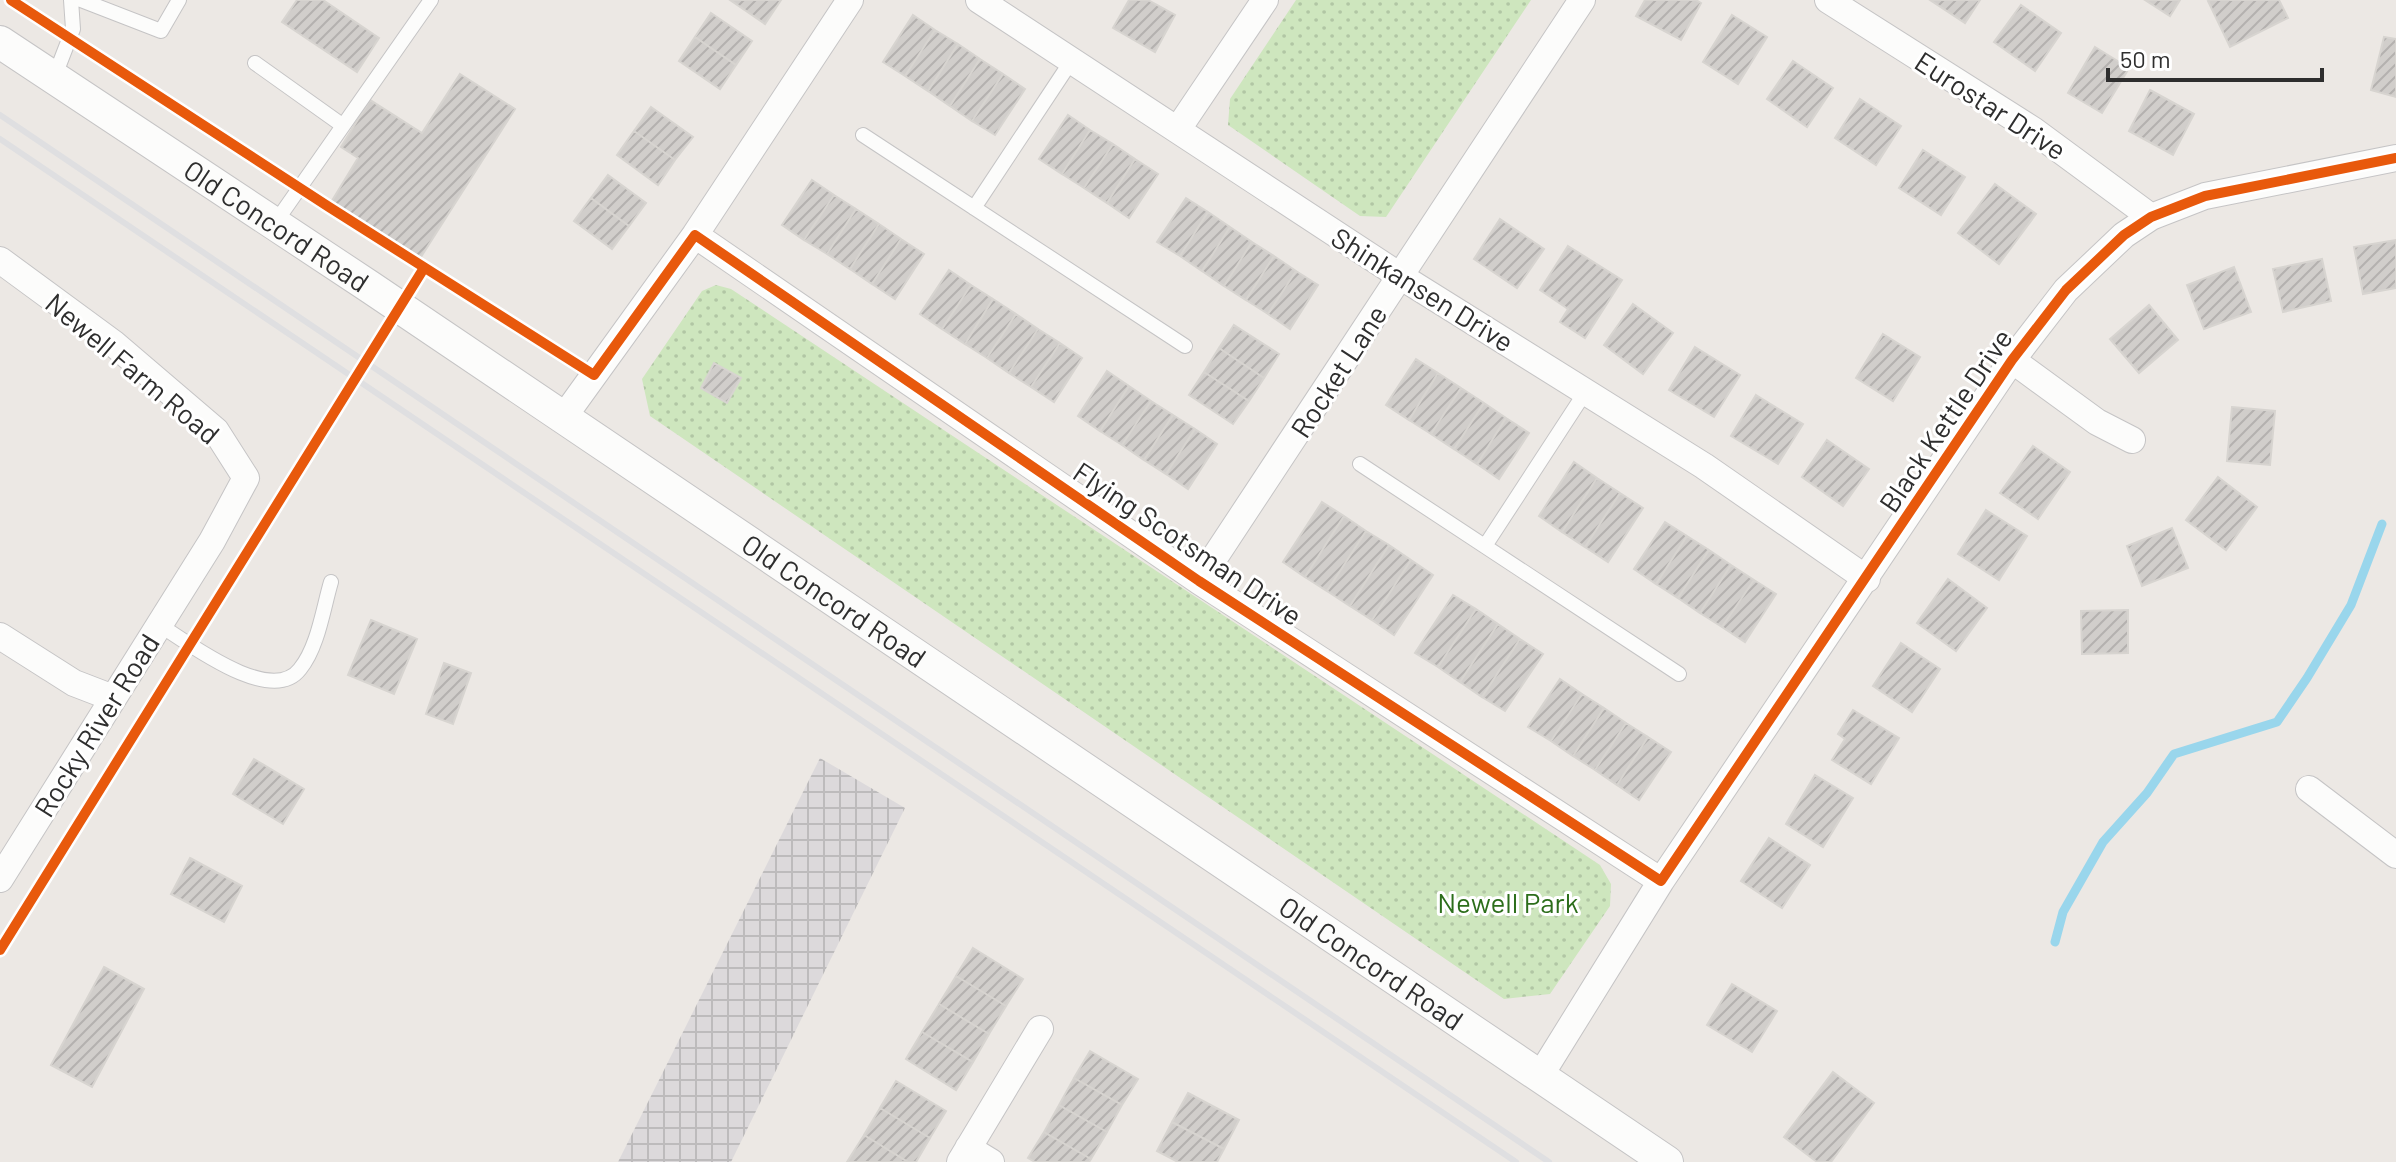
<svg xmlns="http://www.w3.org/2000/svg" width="2396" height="1162" font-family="Barlow,sans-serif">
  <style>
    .industrial { fill: url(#industrial-grid) }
    .park { fill: url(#park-dots) }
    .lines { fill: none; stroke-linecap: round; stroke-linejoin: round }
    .stream { stroke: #99d6ec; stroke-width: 9 }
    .building { fill: url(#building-hatch); stroke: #d7d4d0; stroke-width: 2 }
    .service-casing { stroke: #c5c4c5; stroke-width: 16 }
    .minor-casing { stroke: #c5c4c5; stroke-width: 28 }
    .tertiary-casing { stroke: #c5c4c5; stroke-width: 34 }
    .service { stroke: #fcfcfb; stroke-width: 14 }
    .minor { stroke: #fcfcfb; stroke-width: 26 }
    .tertiary { stroke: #fcfcfb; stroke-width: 32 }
    .rail { stroke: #dfdfe1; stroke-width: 6 }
    .cycleway-casing { stroke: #fff; stroke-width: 15 }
    .cycleway { stroke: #e8590c; stroke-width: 10 }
    .labels { text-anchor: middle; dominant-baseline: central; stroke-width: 6; stroke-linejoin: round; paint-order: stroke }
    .street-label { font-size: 28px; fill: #2e2e2e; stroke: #fff }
    .park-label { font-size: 28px; fill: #2c6e1b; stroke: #fff }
  </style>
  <defs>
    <pattern id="industrial-grid" width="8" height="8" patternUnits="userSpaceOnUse" patternTransform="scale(2)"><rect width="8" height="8" fill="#dcd9db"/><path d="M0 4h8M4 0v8" fill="none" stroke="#bdbbbc"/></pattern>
    <pattern id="park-dots" width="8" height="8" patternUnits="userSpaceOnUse" patternTransform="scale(2)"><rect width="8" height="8" fill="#cee6be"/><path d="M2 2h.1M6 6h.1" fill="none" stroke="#b1c6a4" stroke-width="1.8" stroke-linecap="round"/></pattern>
    <pattern id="building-hatch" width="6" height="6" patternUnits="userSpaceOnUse" patternTransform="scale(2)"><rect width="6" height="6" fill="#d1cecb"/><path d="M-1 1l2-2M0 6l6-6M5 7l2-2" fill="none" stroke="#b4b1af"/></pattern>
  </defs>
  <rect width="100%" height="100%" fill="#ece8e4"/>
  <!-- industrial -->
  <path class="industrial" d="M820,758L905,808L731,1162H618Z"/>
  <!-- park -->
  <path class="park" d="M1296,0H1531L1386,217L1360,216L1228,125L1230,99Z
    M716,285L731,289L1600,865L1611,884L1610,906L1550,994L1504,999L650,416L642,379L702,291Z"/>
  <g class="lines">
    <!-- stream -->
    <path class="stream" d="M2055,942L2063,912L2103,842L2147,793L2174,754L2277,722L2307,678L2351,605L2382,524"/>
  </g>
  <!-- building -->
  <path class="building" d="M297,0H323L379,38L357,72L282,22Z
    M730,0H781L765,24Z
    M1129,0H1148L1175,15L1155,52L1113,28Z
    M1645,0H1696L1701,3L1681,40L1636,16Z
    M1930,0H1980L1965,23Z
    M2145,0H2180L2170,16Z
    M2211,0H2279L2288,18L2230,47L2208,1Z
    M2021,5L2061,33L2035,71L1994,42Z
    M711,13L752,41L736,65L695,37Z
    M913,15L935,30L905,76L883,62Z
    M1732,15L1767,37L1738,84L1703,62Z
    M935,30L958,44L928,91L905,76Z
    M695,37L736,65L720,89L679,61Z
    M2384,37L2396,39V97L2371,90Z
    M958,44L980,59L950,106L928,91Z
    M2095,47L2129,68L2102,113L2068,93Z
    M980,59L1003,74L972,121L950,106Z
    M1793,61L1833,88L1807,127L1767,99Z
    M460,74L515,109L419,260L330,204L358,158L341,147L370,100L422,133Z
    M1003,74L1025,89L995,135L972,121Z
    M2150,90L2194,114L2173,155L2129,131Z
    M1860,99L1901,126L1876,165L1835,138Z
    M651,107L693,137L675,160L634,131Z
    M1068,115L1090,130L1062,174L1039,159Z
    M1090,130L1113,144L1084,188L1062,174Z
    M634,131L675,160L658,185L617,155Z
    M1113,144L1135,159L1107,203L1084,188Z
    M1923,150L1965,177L1941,215L1899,188Z
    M1135,159L1158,174L1129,218L1107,203Z
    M608,175L646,203L629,226L591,198Z
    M812,180L834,195L804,240L782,225Z
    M1995,184L2036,214L1999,264L1958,233Z
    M834,195L856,209L827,254L804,240Z
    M591,198L629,226L612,249L574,221Z
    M1186,198L1208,212L1180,256L1157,242Z
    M856,209L879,224L850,269L827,254Z
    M1208,212L1230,227L1202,271L1180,256Z
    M1500,219L1544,249L1517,288L1474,259Z
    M879,224L901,239L872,284L850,269Z
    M1230,227L1252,242L1224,286L1202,271Z
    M901,239L924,254L895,299L872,284Z
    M2396,240V288L2363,294L2354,247Z
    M1252,242L1274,256L1246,300L1224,286Z
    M1568,246L1622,280L1585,338L1560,322L1568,309L1540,290Z
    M1274,256L1296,271L1268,314L1246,300Z
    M2322,259L2331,301L2283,312L2273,269Z
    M2234,267L2251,312L2204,329L2187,285Z
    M949,270L971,285L942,329L920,314Z
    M1296,271L1318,285L1290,329L1268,314Z
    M971,285L993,299L965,344L942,329Z
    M993,299L1016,314L987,358L965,344Z
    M1633,304L1673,333L1643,374L1604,345Z
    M2149,305L2178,340L2139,373L2110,339Z
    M1016,314L1038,329L1009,373L987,358Z
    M1234,325L1279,354L1264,378L1219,348Z
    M1038,329L1060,343L1031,387L1009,373Z
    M1883,334L1920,357L1893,401L1856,378Z
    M1060,343L1082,358L1054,402L1031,387Z
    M1695,347L1740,375L1714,417L1669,390Z
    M1219,348L1264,378L1249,401L1204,372Z
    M1416,359L1438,373L1409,420L1386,405Z
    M714,363L741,378L727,403L701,388Z
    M1107,371L1129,386L1100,431L1078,416Z
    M1204,372L1249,401L1233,424L1189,395Z
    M1438,373L1461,388L1431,434L1409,420Z
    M1129,386L1151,401L1122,445L1100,431Z
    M1461,388L1484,403L1454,449L1431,434Z
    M1756,395L1803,424L1778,464L1731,436Z
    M1151,401L1173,415L1144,460L1122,445Z
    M1484,403L1506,418L1477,464L1454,449Z
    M2232,407L2275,411L2270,465L2227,461Z
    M1173,415L1195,429L1166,474L1144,460Z
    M1506,418L1529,433L1499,479L1477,464Z
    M1195,429L1217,444L1188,489L1166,474Z
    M1827,440L1869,469L1843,506L1802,477Z
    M2033,446L2070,472L2038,519L2000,493Z
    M1574,462L1597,478L1562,532L1539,516Z
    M2218,477L2257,507L2226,550L2186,520Z
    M1597,478L1620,493L1585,547L1562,532Z
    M1620,493L1643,508L1608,562L1585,547Z
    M1322,502L1344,516L1305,577L1283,562Z
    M1986,510L2027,536L1999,580L1958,554Z
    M1344,516L1366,531L1327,591L1305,577Z
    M1665,522L1687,536L1656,584L1634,569Z
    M2172,528L2188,568L2142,586L2127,546Z
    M1366,531L1389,545L1350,606L1327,591Z
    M1687,536L1709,550L1678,598L1656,584Z
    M1389,545L1411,560L1372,620L1350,606Z
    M1709,550L1731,565L1700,613L1678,598Z
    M1411,560L1433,575L1394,635L1372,620Z
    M1731,565L1754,580L1722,627L1700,613Z
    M1948,579L1987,608L1956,651L1917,623Z
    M1754,580L1776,594L1745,642L1722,627Z
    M1453,595L1476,609L1438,667L1415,653Z
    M1476,609L1498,624L1460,682L1438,667Z
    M2128,610V653L2082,654L2081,611Z
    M371,620L417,639L394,694L348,675Z
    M1498,624L1520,639L1482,697L1460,682Z
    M1520,639L1543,654L1505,711L1482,697Z
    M1901,643L1940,669L1912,712L1873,686Z
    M444,663L471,673L453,724L426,714Z
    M1560,679L1582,694L1551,741L1528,727Z
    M1582,694L1604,708L1573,756L1551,741Z
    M1604,708L1626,723L1595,770L1573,756Z
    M1853,710L1899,738L1871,784L1832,760L1845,739L1838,734Z
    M1626,723L1648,737L1617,785L1595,770Z
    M1648,737L1671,752L1639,800L1617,785Z
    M254,759L304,789L283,824L233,794Z
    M1815,775L1853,798L1823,847L1786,824Z
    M1769,838L1810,865L1782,908L1741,881Z
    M190,858L242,886L224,922L171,894Z
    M973,948L1023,979L1006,1006L956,976Z
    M104,967L144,989L92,1087L51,1065Z
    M956,976L1006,1006L989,1034L939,1004Z
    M1732,984L1777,1011L1752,1052L1707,1025Z
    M939,1004L989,1034L973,1062L922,1032Z
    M922,1032L973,1062L956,1090L906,1059Z
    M1090,1051L1138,1079L1122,1105L1074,1078Z
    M1833,1072L1874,1103L1831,1162H1817L1784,1137Z
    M1074,1078L1122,1105L1107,1132L1059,1105Z
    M896,1081L946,1111L930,1138L880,1108Z
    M1188,1093L1239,1120L1224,1149L1172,1122Z
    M1059,1105L1107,1132L1091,1159L1044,1132Z
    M880,1108L930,1138L916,1162H908L864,1135Z
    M1172,1122L1224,1149L1217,1162H1178L1157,1151Z
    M1044,1132L1091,1159L1089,1162H1035L1028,1158Z
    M864,1135L908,1162H847Z"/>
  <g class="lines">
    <defs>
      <path id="service" d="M81,0L161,31L179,0
        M255,63L342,125
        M54,78L73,29L71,0
        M863,135L1185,346
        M974,208L1072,60
        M275,223L431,0
        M1360,464L1679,674
        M1485,546L1586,391
        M158,624C187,642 271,707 300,669C318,647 323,609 331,582"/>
      <path id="minor" d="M979,0L1400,276L1704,466L1867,579
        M1828,0L2033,130L2151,217
        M1178,129L1265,0
        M695,235L1199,581L1661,881
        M0,260L113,343L216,431L246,478L212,541L0,879
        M2012,360L2097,422L2132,440
        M563,418L695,235L850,0
        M1199,581L1582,0
        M0,636L74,683L113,698
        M2309,789L2396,855
        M1540,1076L1661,881L2012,360L2066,290L2124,235L2151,217L2205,196L2396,158
        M968,1148L991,1162
        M960,1162L1040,1029"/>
      <g id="tertiary">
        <path id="s1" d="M0,42L370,287L1667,1162"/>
      </g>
    </defs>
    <!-- service casing -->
    <use href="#service" class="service-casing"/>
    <!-- minor casing -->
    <use href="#minor" class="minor-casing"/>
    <!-- tertiary casing -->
    <use href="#tertiary" class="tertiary-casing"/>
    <!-- service -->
    <use href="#service" class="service"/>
    <!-- minor -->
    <use href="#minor" class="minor"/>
    <!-- tertiary -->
    <use href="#tertiary" class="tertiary"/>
    <!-- rail -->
    <path class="rail" d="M0,115L1549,1162
      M0,139L1516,1162"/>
    <defs>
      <path id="cycleway" d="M11,0L329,207L594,375L695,235L1199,581L1661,881L2012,360L2066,290L2124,235L2151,217L2205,196L2396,158
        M0,950L424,268"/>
    </defs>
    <!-- cycleway casing -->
    <use href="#cycleway" class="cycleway-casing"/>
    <!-- cycleway -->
    <use href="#cycleway" class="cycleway"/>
  </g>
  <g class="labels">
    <!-- street labels -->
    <g class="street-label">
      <text transform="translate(1991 105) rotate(33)">Eurostar Drive</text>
      <text stroke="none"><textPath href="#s1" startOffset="332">Old Concord Road</textPath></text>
      <text transform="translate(1423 289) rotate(32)">Shinkansen Drive</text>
      <text transform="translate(133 368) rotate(40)">Newell Farm Road</text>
      <text transform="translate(1338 371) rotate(-57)">Rocket Lane</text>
      <text transform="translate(1945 420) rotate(-56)">Black Kettle Drive</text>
      <text transform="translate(1188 543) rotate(34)">Flying Scotsman Drive</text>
      <text stroke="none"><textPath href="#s1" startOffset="1004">Old Concord Road</textPath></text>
      <text transform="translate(96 725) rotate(-58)">Rocky River Road</text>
      <text stroke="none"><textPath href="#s1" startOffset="1652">Old Concord Road</textPath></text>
    </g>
    <!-- park labels -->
    <g class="park-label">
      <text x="1508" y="902">Newell Park</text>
    </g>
  </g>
  <!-- scale -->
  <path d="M2108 68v12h214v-12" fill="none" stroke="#2e2e2e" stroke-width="4"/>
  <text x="2120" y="68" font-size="24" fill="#2e2e2e" stroke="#ffffff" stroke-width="6" paint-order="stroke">50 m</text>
</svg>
